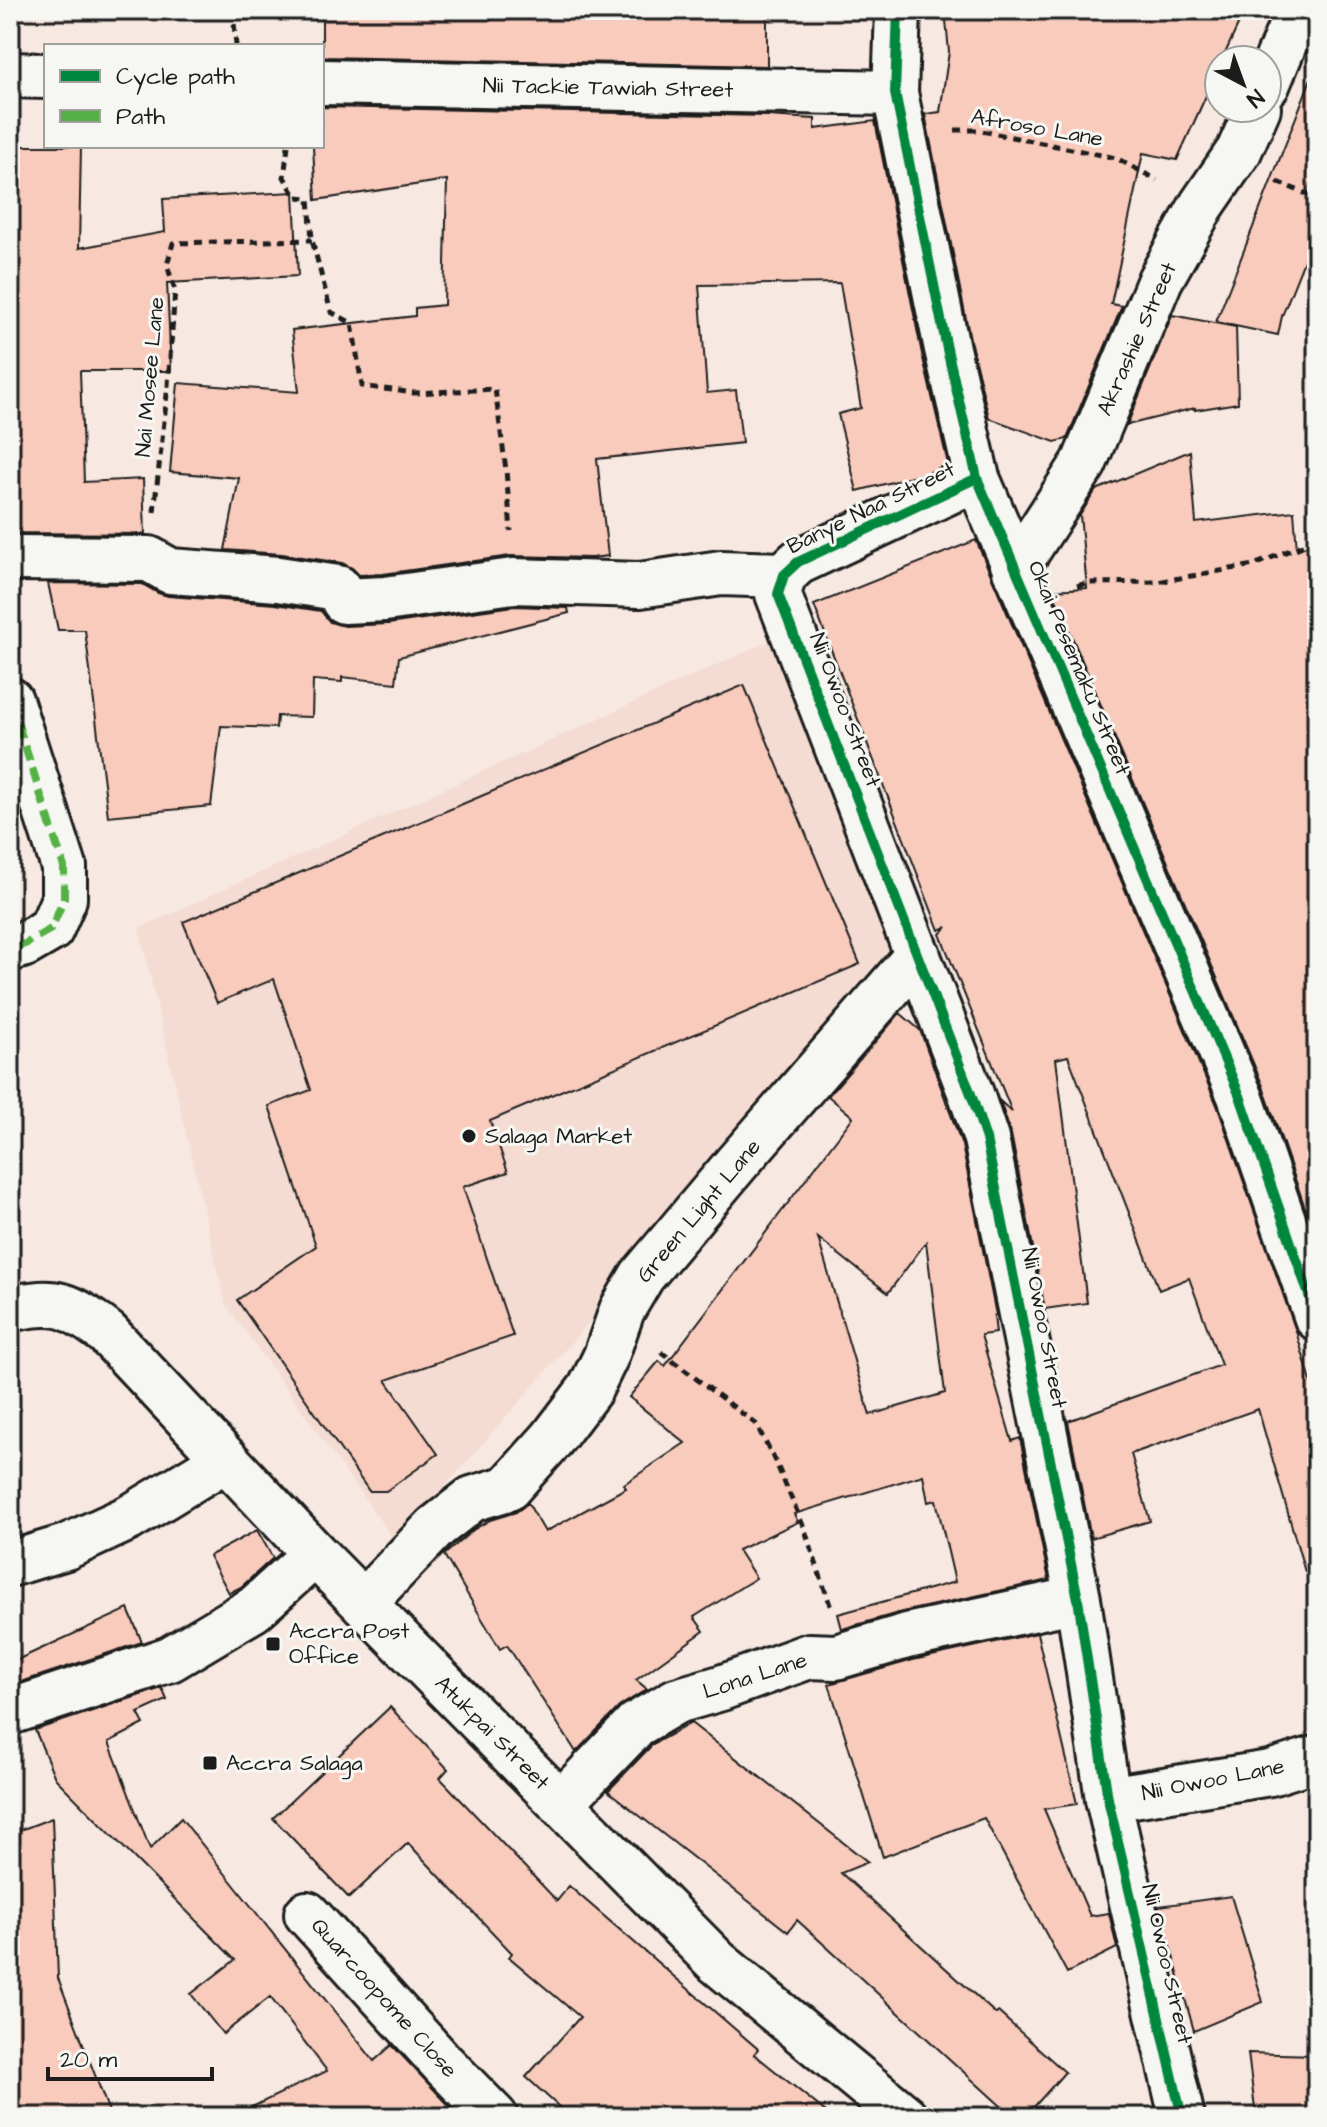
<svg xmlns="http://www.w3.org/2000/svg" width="1327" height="2127" font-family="'Architects Daughter',sans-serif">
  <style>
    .built { fill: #f4dcd3 }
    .building { fill: #f9cbbc; stroke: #1c1c1c; stroke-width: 2; fill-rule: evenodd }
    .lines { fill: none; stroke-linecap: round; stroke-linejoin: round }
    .minor-casing { stroke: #1c1c1c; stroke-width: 50 }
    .path { stroke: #1c1c1c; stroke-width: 5; stroke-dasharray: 8 6; stroke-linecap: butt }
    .minor { stroke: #f6f6f2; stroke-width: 44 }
    .quiet { stroke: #55b145; stroke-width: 8; stroke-dasharray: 16 8; stroke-linecap: butt }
    .cycleway-casing { stroke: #f6f6f2; stroke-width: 15 }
    .cycleway { stroke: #00873e; stroke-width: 10 }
    .poi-dot { fill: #1c1c1c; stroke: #f6f6f2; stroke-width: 3 }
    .labels { text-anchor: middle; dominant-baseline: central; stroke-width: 6; stroke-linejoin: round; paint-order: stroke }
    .street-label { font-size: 22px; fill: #1c1c1c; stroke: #f6f6f2 }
    .poi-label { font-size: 22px; fill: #1c1c1c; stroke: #f6f6f2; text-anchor: start }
  </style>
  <rect width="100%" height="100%" fill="#f7e9e2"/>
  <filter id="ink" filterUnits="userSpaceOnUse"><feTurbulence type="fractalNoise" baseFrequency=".0125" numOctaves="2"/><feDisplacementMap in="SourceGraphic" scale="16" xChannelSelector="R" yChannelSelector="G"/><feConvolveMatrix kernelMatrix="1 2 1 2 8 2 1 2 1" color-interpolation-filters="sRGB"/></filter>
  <g filter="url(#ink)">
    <!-- built -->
    <path class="built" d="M782,635L898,969L396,1543L225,1303L139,928Z"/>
    <!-- building -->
    <path class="building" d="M322,10H767V66L322,57Z
      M945,10H1245L1222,60H1219V67L1177,160L1143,153L1111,304L1122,306L1067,439L1055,442L989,418L971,344L925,114L940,112L949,52Z
      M1314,71L1317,72V228L1282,316L1278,335L1216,322Z
      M322,107L768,116L815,119V129L875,121L922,354L948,464L928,473L857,491L838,414L861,408L840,283L699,285L707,393L736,390L742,443L597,459L608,556L591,558L510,556L383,574L359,575L352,568L342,563L282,554L225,550L239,478L170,472L178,383L299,392L292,330L415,316V308L444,305L447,180L316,200L313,146H322Z
      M10,146H81L79,248L165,232L163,199L294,192L298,276L167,283L171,371H80L84,482L143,479L145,534L14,533L13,517L10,518Z
      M1172,315L1236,327L1238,403L1195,410V408L1127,425Z
      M1190,451L1196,523L1294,511L1297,550L1317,541V1223L1311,1225L1263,1086L1052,590L1087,588L1080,515L1096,490Z
      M976,540L1217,1105L1296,1331L1317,1402V1570L1305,1572L1258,1409L1131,1454L1150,1521L1091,1538L1068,1421L1221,1365L1189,1278L1159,1290L1068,1056L1056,1059L1087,1303L1045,1309L1011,1134L1000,1101L1012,1112L940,934L947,927L939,930L814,605Z
      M48,583L142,584L158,593L168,596L275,604L321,611L330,622L345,626L388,624L514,606L568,608L569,613L399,657L396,683L342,677V682L313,680L312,717L277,716L276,728L221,726L211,806L108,816L85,630H58Z
      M744,685L860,964L490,1121L508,1172L463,1187L513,1336L386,1380L438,1454L386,1491H369L237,1300L316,1246L269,1106L311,1090L274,979L217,1003L183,922Z
      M900,1013L920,1030L962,1145L996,1315L994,1316L996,1333L981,1335L1012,1441L1020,1438L1049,1580L902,1612L842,1629L838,1614L955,1582L936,1500L928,1502L923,1475L794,1514L798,1522L738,1550L756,1578L694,1617L704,1631L636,1680L647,1689L619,1707L576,1752L507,1645L500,1649L444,1555L473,1530L490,1520L516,1512L528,1503L545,1532L626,1488L624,1484L685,1443L629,1397L659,1361L665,1366L853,1117L828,1096ZM818,1238L888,1293L926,1242L945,1393L870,1415Z
      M257,1530L273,1558L241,1587L229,1593L209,1556Z
      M128,1609L142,1642L15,1684L10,1672V1663Z
      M1037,1633L1077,1804L1044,1809L1090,1916L1109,1913L1117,1948L1067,1973L984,1818L883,1857L829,1684L913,1660Z
      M162,1688L167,1700L138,1713L144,1724L109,1742L150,1849L181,1818L374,2061L392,2045L460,2117H231L327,2071L270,1997L223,2034L191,1994L235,1960L55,1778L35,1730Z
      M390,1707L448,1769L440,1778L557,1901L569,1886L758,2049L754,2054L832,2117H570L526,2077L580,2017L509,1957L512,1953L408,1843L349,1898L273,1818Z
      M691,1723L868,1862L841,1873L996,2014L998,2012L1065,2072L1025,2117H1013L797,1920L788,1932L608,1791L653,1744Z
      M52,1818L58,1978L111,2117H10V1834Z
      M1231,1896L1263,2002L1194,2031L1159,1906Z
      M1248,2053L1317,2055V2117H1256Z"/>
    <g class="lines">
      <defs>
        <path id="minor" d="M898,10L895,93L947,349L977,478L1240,1096L1317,1318
          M10,75L46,76
          M322,82L895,93
          M1267,85L1298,10
          M10,558L149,559L170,571L278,579L338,588L344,601L385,599L513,581L640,585L721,573L784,575L798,562L977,478
          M1015,570L1084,463L1160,280L1202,205L1239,151L1258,108
          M784,575L778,594L971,1094L986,1139L1078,1599L1108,1799L1182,2117
          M10,700L64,867V899L51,929L25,944L10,949
          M10,1309C57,1298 69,1304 107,1333L315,1554L717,1962L905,2117
          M10,1564L66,1547L129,1518L226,1459
          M363,1603L436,1527L472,1499L508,1488L552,1439L590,1389L606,1356L622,1310L642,1276L736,1164L918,955
          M10,1712L170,1659L254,1609L315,1554
          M1108,1799L1270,1773L1317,1758
          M561,1803L637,1724L676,1701L721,1688L809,1656L836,1657L907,1636L1078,1599
          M307,1914L444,2065L495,2117"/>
      </defs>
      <!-- minor casing -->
      <use href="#minor" class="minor-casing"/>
      <!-- path -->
      <path class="path" d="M233,10L236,46
        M955,130H977L1116,158L1157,180
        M288,146L284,177L296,197L309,198L312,240L331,312L352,323L362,386L414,393L495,389L506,470L511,531
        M1277,182L1317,198
        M154,512L168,385L175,290L167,265L173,243L312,240
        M1077,586L1087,583L1157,582L1254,565L1317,539
        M661,1352L756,1424L777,1465L805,1530L831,1608"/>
      <!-- minor -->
      <use href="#minor" class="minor"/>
      <!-- quiet -->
      <path class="quiet" d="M10,700L64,867V899L51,929L25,944L10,949"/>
      <defs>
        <path id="cycleway" d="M898,10L895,93L947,349L977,478L1240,1096L1317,1318
          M977,478L798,562L784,575L778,594L971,1094L986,1139L1078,1599L1108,1799L1182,2117"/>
      </defs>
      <!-- cycleway casing -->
      <use href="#cycleway" class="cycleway-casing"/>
      <!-- cycleway -->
      <use href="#cycleway" class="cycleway"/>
    </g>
  </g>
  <!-- markers -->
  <g class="poi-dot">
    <circle cx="469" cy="1136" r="8"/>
    <rect x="265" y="1636" width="16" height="16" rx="4"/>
    <rect x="202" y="1755" width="16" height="16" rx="4"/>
  </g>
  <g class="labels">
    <!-- street labels -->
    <g class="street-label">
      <text transform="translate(608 88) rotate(1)">Nii Tackie Tawiah Street</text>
      <text transform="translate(1037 128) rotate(10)">Afroso Lane</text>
      <text transform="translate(1137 339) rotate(-66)">Akrashie Street</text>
      <text transform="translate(150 377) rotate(-85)">Nai Mosee Lane</text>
      <text transform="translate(871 508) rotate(-26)">Banye Naa Street</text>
      <text transform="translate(1079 668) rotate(67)">Okai Pesemaku Street</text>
      <text transform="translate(845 710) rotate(69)">Nii Owoo Street</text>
      <text transform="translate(699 1211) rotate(-50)">Green Light Lane</text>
      <text transform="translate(1044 1328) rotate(79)">Nii Owoo Street</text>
      <text transform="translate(755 1676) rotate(-18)">Lona Lane</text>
      <text transform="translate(492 1733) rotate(45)">Atukpai Street</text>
      <text transform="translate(1213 1780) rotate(-11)">Nii Owoo Lane</text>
      <text transform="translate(1167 1964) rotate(77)">Nii Owoo Street</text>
      <text transform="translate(384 1998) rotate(48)">Quarcoopome Close</text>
    </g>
    <!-- poi labels -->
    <g class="poi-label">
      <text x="485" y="1136">Salaga Market</text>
      <text x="289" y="1631">Accra Post<tspan x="289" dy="25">Office</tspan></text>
      <text x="226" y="1763">Accra Salaga</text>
    </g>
  </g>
  <!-- margin -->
  <rect width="1327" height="2127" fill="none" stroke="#f6f6f2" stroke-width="40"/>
  <rect x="20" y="20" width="1287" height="2087" fill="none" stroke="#1c1c1c" stroke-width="3" filter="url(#ink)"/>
  <!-- legend -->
  <rect x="44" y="44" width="280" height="104" fill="#f6f6f2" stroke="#9f9f9c" stroke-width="2"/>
  <rect x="60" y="70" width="40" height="12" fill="#00873e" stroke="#9f9f9c" stroke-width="2"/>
  <text x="116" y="84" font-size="24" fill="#1c1c1c">Cycle path</text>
  <rect x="60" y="110" width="40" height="12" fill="#55b145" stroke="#9f9f9c" stroke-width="2"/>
  <text x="116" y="124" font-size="24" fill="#1c1c1c">Path</text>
  <!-- north arrow -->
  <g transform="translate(1243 84) rotate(139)"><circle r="38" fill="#f6f6f2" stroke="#9f9f9c" stroke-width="2"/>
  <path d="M0-6L14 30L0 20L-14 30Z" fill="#1c1c1c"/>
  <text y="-12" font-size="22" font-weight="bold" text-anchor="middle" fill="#1c1c1c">N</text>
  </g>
  <!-- scale -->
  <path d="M48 2067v12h164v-12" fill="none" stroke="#1c1c1c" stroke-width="4"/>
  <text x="60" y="2067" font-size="24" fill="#1c1c1c" stroke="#f6f6f2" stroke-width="6" paint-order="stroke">20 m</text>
</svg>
